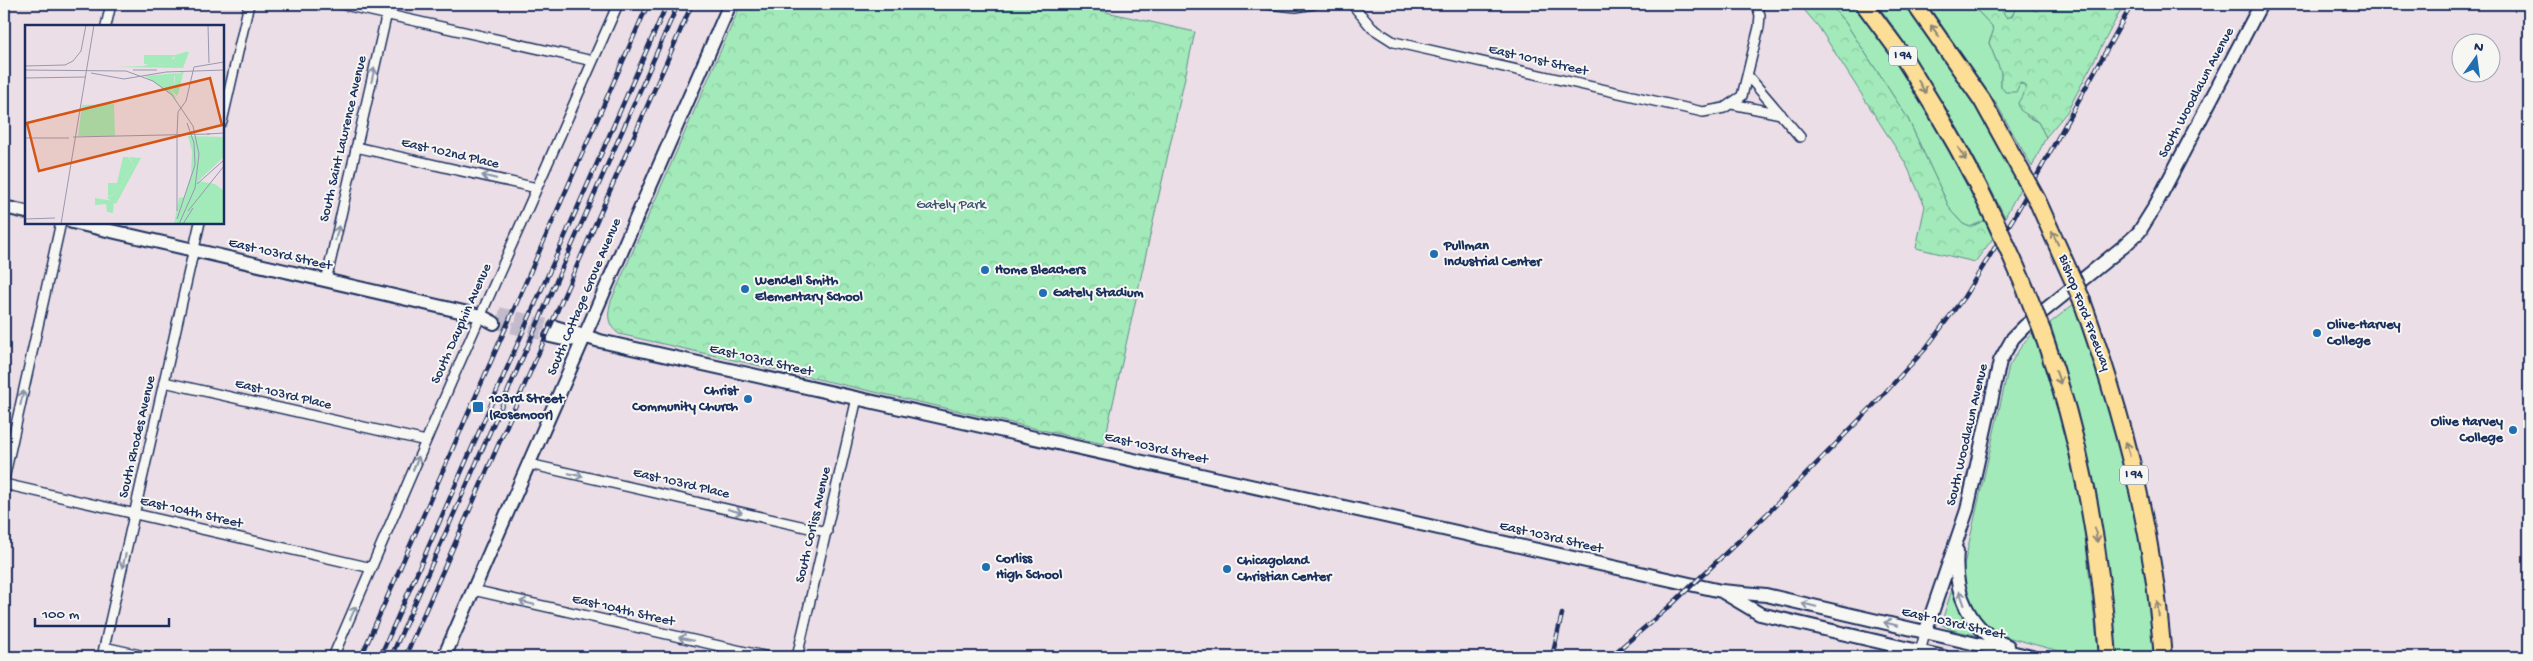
<svg xmlns="http://www.w3.org/2000/svg" width="2533" height="661" font-family="'Gochi Hand',sans-serif">
  <style>
    .grass { fill: #a2eab9; stroke: #5e8c8c }
    .forest { fill: url(#forest-crowns); stroke: #5e8c8c }
    .lines { fill: none; stroke-linecap: round; stroke-linejoin: round }
    .secondary-tunnel { stroke: #c2bbcb; stroke-width: 12; stroke-dasharray: 12 6; stroke-linecap: butt }
    .street-casing { stroke: #1b2f5e; stroke-width: 12 }
    .secondary-casing { stroke: #1b2f5e; stroke-width: 16 }
    .highway-casing { stroke: #1b2f5e; stroke-width: 20 }
    .street { stroke: #f6f6f2; stroke-width: 9 }
    .secondary { stroke: #f6f6f2; stroke-width: 12 }
    .highway { stroke: #fcde96; stroke-width: 16 }
    .rail-casing { stroke: #1b2f5e; stroke-width: 4.5 }
    .rail { stroke: #f6f6f2; stroke-width: 2.5; stroke-dasharray: 8; stroke-linecap: butt }
    .highway-bridge-casing { stroke: #1b2f5e; stroke-width: 20; stroke-linecap: butt }
    .highway-bridge { stroke: #fcde96; stroke-width: 16 }
    .oneway { stroke: #8c867a }
    .oneway2 { stroke: #8892a8 }
    .poi-dot { fill: #1f6fb2; stroke: #f6f6f2; stroke-width: 2 }
    .labels { text-anchor: middle; dominant-baseline: central; stroke-width: 4; stroke-linejoin: round; paint-order: stroke }
    .shield { fill: #f6f6f2; stroke: #5d6b8a; stroke-width: 1 }
    .shield-label { font-size: 12px; font-weight: bold; fill: #1b2f5e }
    .street-label { font-size: 14px; fill: #1b2f5e; stroke: #f6f6f2 }
    .park-label { font-size: 14px; fill: #365470; stroke: #f6f6f2 }
    .poi-label { font-size: 14px; font-weight: bold; fill: #1b2f5e; stroke: #f6f6f2; text-anchor: start }
    .inset-road { fill: none; stroke: #9898b0; stroke-width: 1 }
    .view { fill: #d45514; fill-opacity: 0.15; stroke: #d45514; stroke-width: 2.5 }
    .inset-edge { fill: none; stroke: #1b2f5e; stroke-width: 2.5 }
  </style>
  <defs>
    <pattern id="forest-crowns" width="20" height="18" patternUnits="userSpaceOnUse" patternTransform="scale(1.25)"><rect width="20" height="18" fill="#a2eab9"/><path d="M2 6a3 3 0 1 1 6 0M12 15a3 3 0 1 1 6 0" fill="none" stroke="#8bc9a1"/></pattern>
  </defs>
  <rect width="100%" height="100%" fill="#ecdee6"/>
  <filter id="ink" filterUnits="userSpaceOnUse"><feTurbulence type="fractalNoise" baseFrequency=".02" numOctaves="2"/><feDisplacementMap in="SourceGraphic" scale="10" xChannelSelector="R" yChannelSelector="G"/><feConvolveMatrix kernelMatrix="1 2 1 2 8 2 1 2 1" color-interpolation-filters="sRGB"/></filter>
  <g filter="url(#ink)">
    <!-- grass -->
    <path class="grass" d="M1829,4H1853C1905,71 1947,144 1986,220L1970,227L1963,224L1951,211L1907,117L1845,22Z
      M1877,4H1904L1979,111L2021,187L2005,217C1968,143 1926,70 1877,4Z
      M1927,4H1971L1992,26L1993,32L1989,43L2001,72V86L2024,84L2026,89L2023,97L2027,117L2038,122L2046,137L2032,167L1997,105Z
      M1997,4H2018L2012,16L2007,18Z
      M2075,303C2093,357 2112,410 2125,466C2139,529 2148,593 2154,657H2117C2107,542 2086,432 2050,323Z
      M2033,332L2061,419L2082,511L2099,657H2081L1992,633L1978,621L1963,586L1964,565L2009,366L2022,345Z
      M1953,586L1980,636L1952,630L1941,624Z"/>
    <!-- forest -->
    <path class="forest" d="M741,4H1071L1195,32L1104,444L619,334C607,325 607,315 611,301Z
      M1799,4H1829L1845,22L1907,117L1951,211L1963,224L1970,227L1986,220L1994,237L1975,262L1916,248L1925,206L1906,164L1818,26Z
      M1971,4H1997L2007,18L2012,16L2018,4H2027L2033,10L2039,11L2046,4H2124L2067,112L2046,137L2038,122L2020,110L2018,103L2026,89L2024,84L2020,83L2016,92H2005L2001,86V72L1989,43L1993,32L1992,26Z"/>
    <g class="lines">
      <!-- secondary-tunnel -->
      <path class="secondary-tunnel" d="M499,313L555,327
        M494,323L550,336"/>
      <defs>
        <path id="street" d="M340,4L593,61
          M1267,4L1296,7L1314,4
          M1352,4L1372,28L1394,42L1703,112L1724,108L1742,96L1759,27L1760,15L1756,4
          M106,26L111,4
          M1748,76L1800,137
          M1732,104L1781,114
          M222,122L249,4
          M356,147L537,188
          M326,281L389,4
          M164,382L426,441
          M529,464L827,532
          M4,479L61,222
          M4,484L372,568
          M473,590L768,657
          M104,647L149,657
          M1920,652L1925,633
          M102,657L200,222
          M333,657L453,378L618,4
          M797,657L857,398"/>
        <path id="secondary" d="M4,207L26,212
          M72,222L481,316L494,323
          M555,327L600,341L1721,591L1766,595L2032,657
          M550,336L568,340L584,337
          M1957,551C1953,591 1969,631 2008,646
          M1723,592L1760,614L1944,657
          M1925,633L1967,510L2000,361L2013,338L2025,326L2124,246L2139,232L2154,208L2261,4
          M444,657L730,4"/>
        <path id="highway" d="M1864,4L1904,58L1937,112
          M1915,4L1982,100
          M2081,298C2113,387 2139,477 2153,570C2158,599 2160,628 2163,657
          M2042,331C2081,439 2100,543 2108,657"/>
      </defs>
      <!-- street casing -->
      <use href="#street" class="street-casing"/>
      <!-- secondary casing -->
      <use href="#secondary" class="secondary-casing"/>
      <!-- highway casing -->
      <use href="#highway" class="highway-casing"/>
      <!-- street -->
      <use href="#street" class="street"/>
      <!-- secondary -->
      <use href="#secondary" class="secondary"/>
      <!-- highway -->
      <use href="#highway" class="highway"/>
      <defs>
        <path id="rail" d="M361,657L648,4
          M380,657L667,4
          M391,657L678,4
          M405,657L692,4
          M1552,657L1562,614
          M1610,657L1670,606L1767,514L1870,409L1926,348L1964,297L2014,217L2132,4"/>
      </defs>
      <!-- rail casing -->
      <use href="#rail" class="rail-casing"/>
      <!-- rail -->
      <use href="#rail" class="rail"/>
      <defs>
        <path id="highway-bridge" d="M1982,100L2037,200L2081,298
          M1937,112C1979,182 2013,254 2042,331"/>
      </defs>
      <!-- highway-bridge casing -->
      <use href="#highway-bridge" class="highway-bridge-casing"/>
      <!-- highway-bridge -->
      <use href="#highway-bridge" class="highway-bridge"/>
    </g>
    <!-- one-way arrows -->
    <defs><path id="oneway-shaft" d="M-6 0H5M1.5-3L5.5 0L1.5 3" fill="none" stroke-width="1.6" stroke-linecap="round" stroke-linejoin="round" transform="scale(1.25)"/></defs>
    <g class="oneway">
      <use href="#oneway-shaft" transform="translate(1935 31) rotate(-126)"/>
      <use href="#oneway-shaft" transform="translate(1922 87) rotate(59)"/>
      <use href="#oneway-shaft" transform="translate(1962 154) rotate(59)"/>
      <use href="#oneway-shaft" transform="translate(2055 238) rotate(-115)"/>
      <use href="#oneway-shaft" transform="translate(2058 377) rotate(70)"/>
      <use href="#oneway-shaft" transform="translate(2128 449) rotate(-103)"/>
      <use href="#oneway-shaft" transform="translate(2096 535) rotate(81)"/>
      <use href="#oneway-shaft" transform="translate(2158 609) rotate(-96)"/>
    </g>
    <g class="oneway2">
      <use href="#oneway-shaft" transform="translate(373 75) rotate(-77)"/>
      <use href="#oneway-shaft" transform="translate(489 177) rotate(-167)"/>
      <use href="#oneway-shaft" transform="translate(337 233) rotate(-77)"/>
      <use href="#oneway-shaft" transform="translate(22 398) rotate(-77)"/>
      <use href="#oneway-shaft" transform="translate(416 463) rotate(-67)"/>
      <use href="#oneway-shaft" transform="translate(576 475) rotate(13)"/>
      <use href="#oneway-shaft" transform="translate(735 511) rotate(13)"/>
      <use href="#oneway-shaft" transform="translate(124 561) rotate(103)"/>
      <use href="#oneway-shaft" transform="translate(1962 598) rotate(-109)"/>
      <use href="#oneway-shaft" transform="translate(527 603) rotate(-167)"/>
      <use href="#oneway-shaft" transform="translate(1809 605) rotate(-167)"/>
      <use href="#oneway-shaft" transform="translate(353 613) rotate(-66)"/>
      <use href="#oneway-shaft" transform="translate(1891 624) rotate(-166)"/>
      <use href="#oneway-shaft" transform="translate(686 639) rotate(-167)"/>
    </g>
  </g>
  <!-- markers -->
  <g class="poi-dot">
    <circle cx="1434" cy="254" r="5"/>
    <circle cx="985" cy="270" r="5"/>
    <circle cx="745" cy="289" r="5"/>
    <circle cx="1043" cy="293" r="5"/>
    <circle cx="2317" cy="333" r="5"/>
    <circle cx="748" cy="399" r="5"/>
    <rect x="472" y="401" width="12" height="12" rx="2.5"/>
    <circle cx="2513" cy="430" r="5"/>
    <circle cx="986" cy="567" r="5"/>
    <circle cx="1227" cy="569" r="5"/>
  </g>
  <g class="labels">
    <!-- shield labels -->
    <g class="shield">
      <rect x="1889" y="46.5" width="28" height="19" rx="4"/>
      <rect x="2120" y="465.5" width="28" height="19" rx="4"/>
    </g>
    <g class="shield-label">
      <text x="1903" y="56">I 94</text>
      <text x="2134" y="475">I 94</text>
    </g>
    <!-- street labels -->
    <g class="street-label">
      <text transform="translate(1538 61) rotate(13)">East 101st Street</text>
      <text transform="translate(2197 93) rotate(-62)">South Woodlawn Avenue</text>
      <text transform="translate(344 139) rotate(-77)">South Saint Lawrence Avenue</text>
      <text transform="translate(450 154) rotate(13)">East 102nd Place</text>
      <text transform="translate(280 255) rotate(13)">East 103rd Street</text>
      <text transform="translate(585 297) rotate(-67)">South Cottage Grove Avenue</text>
      <text transform="translate(2084 313) rotate(69)">Bishop Ford Freeway</text>
      <text transform="translate(462 324) rotate(-66)">South Dauphin Avenue</text>
      <text transform="translate(761 361) rotate(13)">East 103rd Street</text>
      <text transform="translate(283 395) rotate(13)">East 103rd Place</text>
      <text transform="translate(1968 435) rotate(-77)">South Woodlawn Avenue</text>
      <text transform="translate(138 437) rotate(-77)">South Rhodes Avenue</text>
      <text transform="translate(1156 449) rotate(13)">East 103rd Street</text>
      <text transform="translate(681 484) rotate(13)">East 103rd Place</text>
      <text transform="translate(191 513) rotate(13)">East 104th Street</text>
      <text transform="translate(814 525) rotate(-77)">South Corliss Avenue</text>
      <text transform="translate(1551 538) rotate(13)">East 103rd Street</text>
      <text transform="translate(623 611) rotate(13)">East 104th Street</text>
      <text transform="translate(1953 624) rotate(13)">East 103rd Street</text>
    </g>
    <!-- park labels -->
    <g class="park-label">
      <text x="951" y="205">Gately Park</text>
    </g>
    <!-- poi labels -->
    <g class="poi-label">
      <text x="1444" y="246">Pullman<tspan x="1444" dy="16">Industrial Center</tspan></text>
      <text x="995" y="270">Home Bleachers</text>
      <text x="755" y="281">Wendell Smith<tspan x="755" dy="16">Elementary School</tspan></text>
      <text x="1053" y="293">Gately Stadium</text>
      <text x="2327" y="325">Olive-Harvey<tspan x="2327" dy="16">College</tspan></text>
      <text x="738" y="391" text-anchor="end">Christ<tspan x="738" dy="16">Community Church</tspan></text>
      <text x="489" y="399">103rd Street<tspan x="489" dy="16">(Rosemoor)</tspan></text>
      <text x="2503" y="422" text-anchor="end">Olive Harvey<tspan x="2503" dy="16">College</tspan></text>
      <text x="996" y="559">Corliss<tspan x="996" dy="16">High School</tspan></text>
      <text x="1237" y="561">Chicagoland<tspan x="1237" dy="16">Christian Center</tspan></text>
    </g>
  </g>
  <!-- overview -->
  <g transform="translate(25 25)">
    <rect width="199" height="199" fill="#ecdee6"/>
    <path d="M119,30H150V31L140,39L131,40L122,32L123,39H119ZM153,48L149,52L150,62H144L152,74L120,51ZM163,111L199,112V132L173,156L190,159L199,166V199H149L154,173L159,172L166,150L167,126ZM98,132H103L109,140L92,167L83,172V158H92ZM70,173L89,176L88,188L82,187L81,179L70,180Z" fill="#a2eab9"/>
    <path d="M160,27H164L158,43L91,42L119,41L123,39L121,31L131,40L140,39L144,33L149,34L150,30ZM159,46L153,69L152,71L144,62H150V50ZM89,79L90,111H53L57,80ZM104,132L116,133L91,179L82,173L92,167L109,140Z" fill="#a2eab9"/>
    <path class="inset-road" d="M183,0L184,38M0,41L40,40L48,36L56,26L61,0M0,45L101,46L128,56L147,70L168,101L174,129L170,163L154,199M108,45H132M66,48L99,54L141,47L199,45M0,53L61,52M152,109L153,87L161,76L169,42L199,37M182,109L199,108M48,112L185,109M0,113H44M172,159L199,135M152,186V111M163,186L199,141M0,194L30,193M152,194L170,140L169,118L162,98M36,199L69,0M158,199L168,183"/>
    <path class="view" d="M185,53L197,100L14,146L2,98Z"/>
    <rect width="199" height="199" class="inset-edge"/>
  </g>
  <!-- margin -->
  <rect width="2533" height="661" fill="none" stroke="#f6f6f2" stroke-width="20"/>
  <rect x="10" y="10" width="2513" height="641" fill="none" stroke="#1b2f5e" stroke-width="2" filter="url(#ink)"/>
  <!-- north arrow -->
  <g transform="translate(2476 58) rotate(14)"><circle r="24" fill="#f6f6f2" stroke="#9ea6b7"/>
  <path d="M0-4L9 19L0 12L-9 19Z" fill="#1f6fb2"/>
  <text y="-8" font-size="14" font-weight="bold" text-anchor="middle" fill="#1b2f5e">N</text>
  </g>
  <!-- scale -->
  <path d="M35 618v8h134v-8" fill="none" stroke="#1b2f5e" stroke-width="2.5"/>
  <text x="42" y="618" font-size="15" fill="#1b2f5e" stroke="#f6f6f2" stroke-width="4" paint-order="stroke">100 m</text>
</svg>
